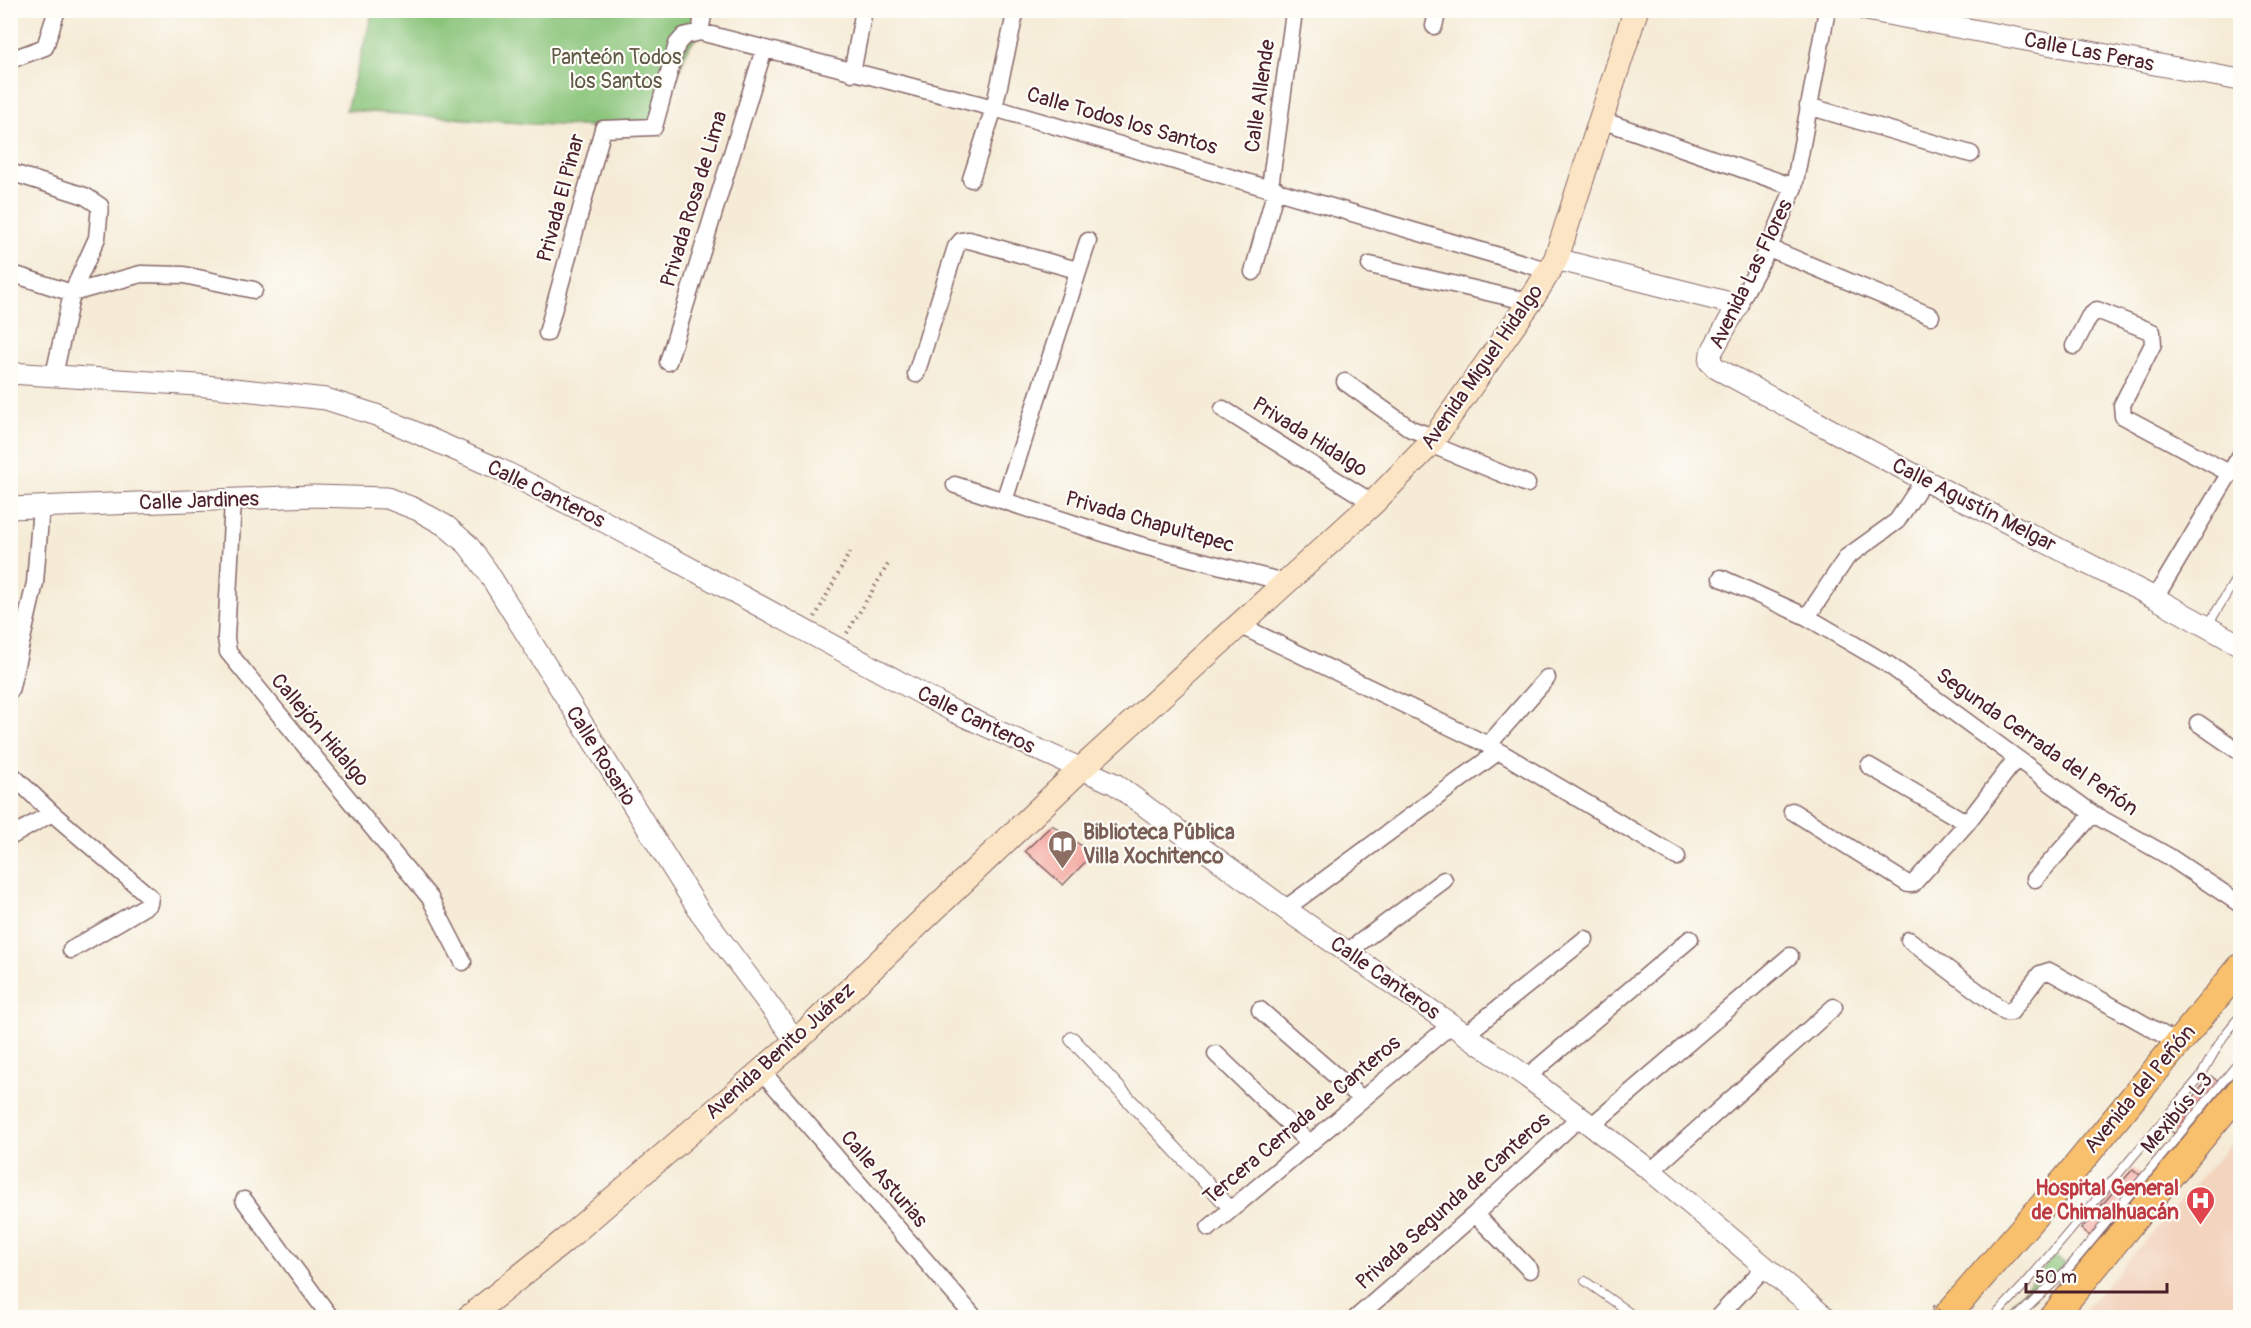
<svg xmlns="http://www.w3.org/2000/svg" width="2251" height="1328" font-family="Pangolin,sans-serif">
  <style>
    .built { fill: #f3d4bf }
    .green { fill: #89c479; stroke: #6a7252; stroke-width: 1.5 }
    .building { fill: #f39c94 }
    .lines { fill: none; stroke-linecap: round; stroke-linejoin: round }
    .service-casing { stroke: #866667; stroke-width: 10 }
    .pedestrian-casing { stroke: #866667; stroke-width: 16 }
    .minor-casing { stroke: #866667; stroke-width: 19 }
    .tertiary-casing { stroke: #866667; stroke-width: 23 }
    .secondary-casing { stroke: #866667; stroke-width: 26 }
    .primary-casing { stroke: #866667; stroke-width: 29 }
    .path { stroke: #866667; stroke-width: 4; stroke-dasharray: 1.5 4.5; stroke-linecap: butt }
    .service { stroke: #fff; stroke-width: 8 }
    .pedestrian { stroke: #fff; stroke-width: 14 }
    .minor { stroke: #fff; stroke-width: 16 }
    .tertiary { stroke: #fff; stroke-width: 21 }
    .secondary { stroke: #fce5c4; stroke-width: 24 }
    .primary { stroke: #f8bf6c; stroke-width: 27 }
    .path-bridge { stroke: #866667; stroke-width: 4; stroke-dasharray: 1.5 4.5; stroke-linecap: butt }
    .labels { text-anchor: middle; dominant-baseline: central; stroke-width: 4.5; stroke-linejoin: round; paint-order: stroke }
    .street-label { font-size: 21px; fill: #4a1f2b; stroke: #fdfcf7 }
    .park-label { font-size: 21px; fill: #605946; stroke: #fdfcf7 }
    .education-label { font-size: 21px; font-weight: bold; fill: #785e54; stroke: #fdfcf7; text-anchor: start }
    .health-label { font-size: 21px; font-weight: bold; fill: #be3a42; stroke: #fdfcf7; text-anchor: end }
  </style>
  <rect width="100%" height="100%" fill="#fdfcf7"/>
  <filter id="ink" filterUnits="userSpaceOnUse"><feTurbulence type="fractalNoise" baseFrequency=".0167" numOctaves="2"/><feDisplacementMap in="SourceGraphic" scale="12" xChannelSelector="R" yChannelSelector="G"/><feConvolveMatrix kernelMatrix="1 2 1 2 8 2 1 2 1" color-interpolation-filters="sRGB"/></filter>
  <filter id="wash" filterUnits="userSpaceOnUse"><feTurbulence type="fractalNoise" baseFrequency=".008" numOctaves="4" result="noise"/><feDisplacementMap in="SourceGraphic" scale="24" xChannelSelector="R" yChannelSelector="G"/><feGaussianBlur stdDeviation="1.35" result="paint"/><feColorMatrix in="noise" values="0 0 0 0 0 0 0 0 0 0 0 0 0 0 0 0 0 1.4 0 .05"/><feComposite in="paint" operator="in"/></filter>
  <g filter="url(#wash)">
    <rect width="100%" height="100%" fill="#f5ebd6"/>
    <!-- built -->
    <path class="built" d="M2240,1133V1317H2078Z"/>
    <!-- green -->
    <path class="green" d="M373,11H704L700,32L688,48L655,129L534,124L346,110Z
      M2054,1256L2066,1264L2031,1292L2007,1317H2000Z"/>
    <g id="blocks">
      <!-- building -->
      <path class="building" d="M1052,825L1093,854L1063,885L1025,851Z
        M2211,1076L2221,1084L2177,1136L2167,1127Z
        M2133,1169L2142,1177L2091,1237L2081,1229Z"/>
    </g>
  </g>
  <g filter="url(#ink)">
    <use href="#blocks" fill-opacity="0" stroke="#866667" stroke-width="1.5"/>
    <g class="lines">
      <defs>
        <path id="service" d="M2208,625L2240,572
          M1585,1281L1637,1318
          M1993,1318L2026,1283L2200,1077L2223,1037L2240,1016
          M2016,1318L2068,1269L2240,1061"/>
        <path id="pedestrian" d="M1072,1039L1231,1209"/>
        <path id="minor" d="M1434,26L1438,10
          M700,32L704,10
          M10,60L45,47L57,10
          M852,73L864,10
          M1808,106L1971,154
          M1601,120L1794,187
          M10,172L85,196L100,206L97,238L72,293L54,375
          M971,179L994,108L1016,10
          M1270,187L1294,12
          M1769,248L1931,316
          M1370,265L1530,302
          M1253,272L1276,189
          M10,273L72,293L141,274L184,275L254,290
          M1738,305L1769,248L1794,187L1827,10
          M547,333L603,129L654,127L677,44L684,36L700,32L994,108L1550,271
          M2074,346L2089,317L2097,310L2152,332L2153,344L2122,405L2123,416L2231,474
          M668,362L764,49
          M916,374L956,247L961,241L969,240L1077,270
          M1345,382L1411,429L1436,438
          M1223,409L1373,503
          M1430,444L1527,484
          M955,485L1140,545L1284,582
          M233,500L226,638L228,652L430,898L463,962
          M1004,501L1088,241
          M1721,578L1807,617L1889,665L2093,814L2168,856L2240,904
          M2155,598L2240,456
          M1807,617L1847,557L1897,521L1924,480
          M1239,625L1488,745L1677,857
          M10,691L35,583L41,506
          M2198,723L2240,752
          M1488,745L1547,678
          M1869,766L1967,823
          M10,773L52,813L150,897L149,904L71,950
          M1792,811L1908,884H1913L1967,823L2016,759
          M10,837L52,813
          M2035,879L2093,814
          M1285,909L1499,751
          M1909,940L2005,1012H2011L2040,974L2049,971L2178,1043
          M1347,952L1444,880
          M1260,1010L1361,1098
          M1466,1034L1585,939
          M1216,1054L1309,1143
          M760,1069L975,1318
          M1527,1077L1690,939
          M1591,1126L1790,956
          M1651,1171L1834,1007
          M244,1200L331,1318
          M1475,1214L1530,1270
          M1209,1228L1452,1024
          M1356,1318L1475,1214L1580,1117
          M1717,1318L1765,1267"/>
        <path id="tertiary" d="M1866,10L2240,80
          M1556,259L1738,305L1711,353L1710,362L1716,368L1924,480L2155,598L2240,645
          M10,373L197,385L326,399L376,415L501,470L605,522L955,712L1115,784L1285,909L1527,1077L1651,1171L1826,1318
          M10,508L313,496L387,498L418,510L446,526L468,545L487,571L700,912L796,1041"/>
        <path id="secondary" d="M468,1318L564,1241L796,1041L1080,770L1373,503L1430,444L1530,302L1556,259L1636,10"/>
        <path id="primary" d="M1945,1318L2066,1179L2240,968
          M2052,1318L2240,1091"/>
      </defs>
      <!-- service casing -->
      <use href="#service" class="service-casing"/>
      <!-- pedestrian casing -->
      <use href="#pedestrian" class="pedestrian-casing"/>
      <!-- minor casing -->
      <use href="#minor" class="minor-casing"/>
      <!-- tertiary casing -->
      <use href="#tertiary" class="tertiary-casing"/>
      <!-- secondary casing -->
      <use href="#secondary" class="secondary-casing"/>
      <!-- primary casing -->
      <use href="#primary" class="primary-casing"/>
      <!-- path -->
      <path class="path" d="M815,617L850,552
        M847,633L890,561"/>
      <!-- service -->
      <use href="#service" class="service"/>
      <!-- pedestrian -->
      <use href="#pedestrian" class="pedestrian"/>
      <!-- minor -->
      <use href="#minor" class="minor"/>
      <!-- tertiary -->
      <use href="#tertiary" class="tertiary"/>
      <!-- secondary -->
      <use href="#secondary" class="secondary"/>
      <!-- primary -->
      <use href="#primary" class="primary"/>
      <!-- path-bridge -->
      <path class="path-bridge" d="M1933,1306L1946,1318"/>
    </g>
  </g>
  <!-- icons -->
  <defs>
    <symbol id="library-pin" viewBox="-11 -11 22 30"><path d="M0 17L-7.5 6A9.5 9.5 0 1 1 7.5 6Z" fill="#8d6e63" stroke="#fdfcf7"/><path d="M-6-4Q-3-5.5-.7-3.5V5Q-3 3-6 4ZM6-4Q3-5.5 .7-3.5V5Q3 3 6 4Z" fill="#fff"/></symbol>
    <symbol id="hospital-pin" viewBox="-11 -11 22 30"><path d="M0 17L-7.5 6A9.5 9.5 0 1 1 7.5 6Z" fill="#e0444e" stroke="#fdfcf7"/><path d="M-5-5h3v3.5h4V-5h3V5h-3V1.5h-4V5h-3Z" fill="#fff"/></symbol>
  </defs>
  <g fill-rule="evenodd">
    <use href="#library-pin" x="1046" y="828" width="33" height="45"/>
    <use href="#hospital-pin" x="2184" y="1184" width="33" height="45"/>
  </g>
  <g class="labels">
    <!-- street labels -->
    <g class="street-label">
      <text transform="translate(2089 52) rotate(11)">Calle Las Peras</text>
      <text transform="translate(1260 96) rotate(-82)">Calle Allende</text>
      <text transform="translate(1122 121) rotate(16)">Calle Todos los Santos</text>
      <text transform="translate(561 198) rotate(-75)">Privada El Pinar</text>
      <text transform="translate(694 199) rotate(-73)">Privada Rosa de Lima</text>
      <text transform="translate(1751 274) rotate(-64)">Avenida Las Flores</text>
      <text transform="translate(1482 367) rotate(-55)">Avenida Miguel Hidalgo</text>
      <text transform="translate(1310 437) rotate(32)">Privada Hidalgo</text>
      <text transform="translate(546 494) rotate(26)">Calle Canteros</text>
      <text transform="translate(199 501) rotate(-2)">Calle Jardines</text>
      <text transform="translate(1974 505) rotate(27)">Calle Agustín Melgar</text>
      <text transform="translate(1150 522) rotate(16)">Privada Chapultepec</text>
      <text transform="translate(976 720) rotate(26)">Calle Canteros</text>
      <text transform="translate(320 730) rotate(50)">Callejón Hidalgo</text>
      <text transform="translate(2037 742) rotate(35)">Segunda Cerrada del Peñón</text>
      <text transform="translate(601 756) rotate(58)">Calle Rosario</text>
      <text transform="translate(1385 978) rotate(35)">Calle Canteros</text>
      <text transform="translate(780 1051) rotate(-42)">Avenida Benito Juárez</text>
      <text transform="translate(2140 1089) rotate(-50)">Avenida del Peñón</text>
      <text transform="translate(2177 1113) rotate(-50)">Mexibús L3</text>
      <text transform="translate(1302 1120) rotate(-40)">Tercera Cerrada de Canteros</text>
      <text transform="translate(884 1179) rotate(49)">Calle Asturias</text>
      <text transform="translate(1453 1201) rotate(-42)">Privada Segunda de Canteros</text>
    </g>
    <!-- park labels -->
    <g class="park-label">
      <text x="616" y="57">Panteón Todos<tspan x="616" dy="24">los Santos</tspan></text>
    </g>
    <!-- education labels -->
    <g class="education-label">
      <text x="1083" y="832">Biblioteca Pública<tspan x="1083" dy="24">Villa Xochitenco</tspan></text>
    </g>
    <!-- health labels -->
    <g class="health-label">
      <text x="2179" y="1188">Hospital General<tspan x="2179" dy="24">de Chimalhuacán</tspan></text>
    </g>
  </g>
  <!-- margin -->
  <rect width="2251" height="1328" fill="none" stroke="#fdfcf7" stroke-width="36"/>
  <!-- scale -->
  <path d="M2026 1283v9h141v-9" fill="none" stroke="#4a1f2b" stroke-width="3"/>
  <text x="2035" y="1283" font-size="18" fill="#4a1f2b" stroke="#fdfcf7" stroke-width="4.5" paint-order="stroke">50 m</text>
</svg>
